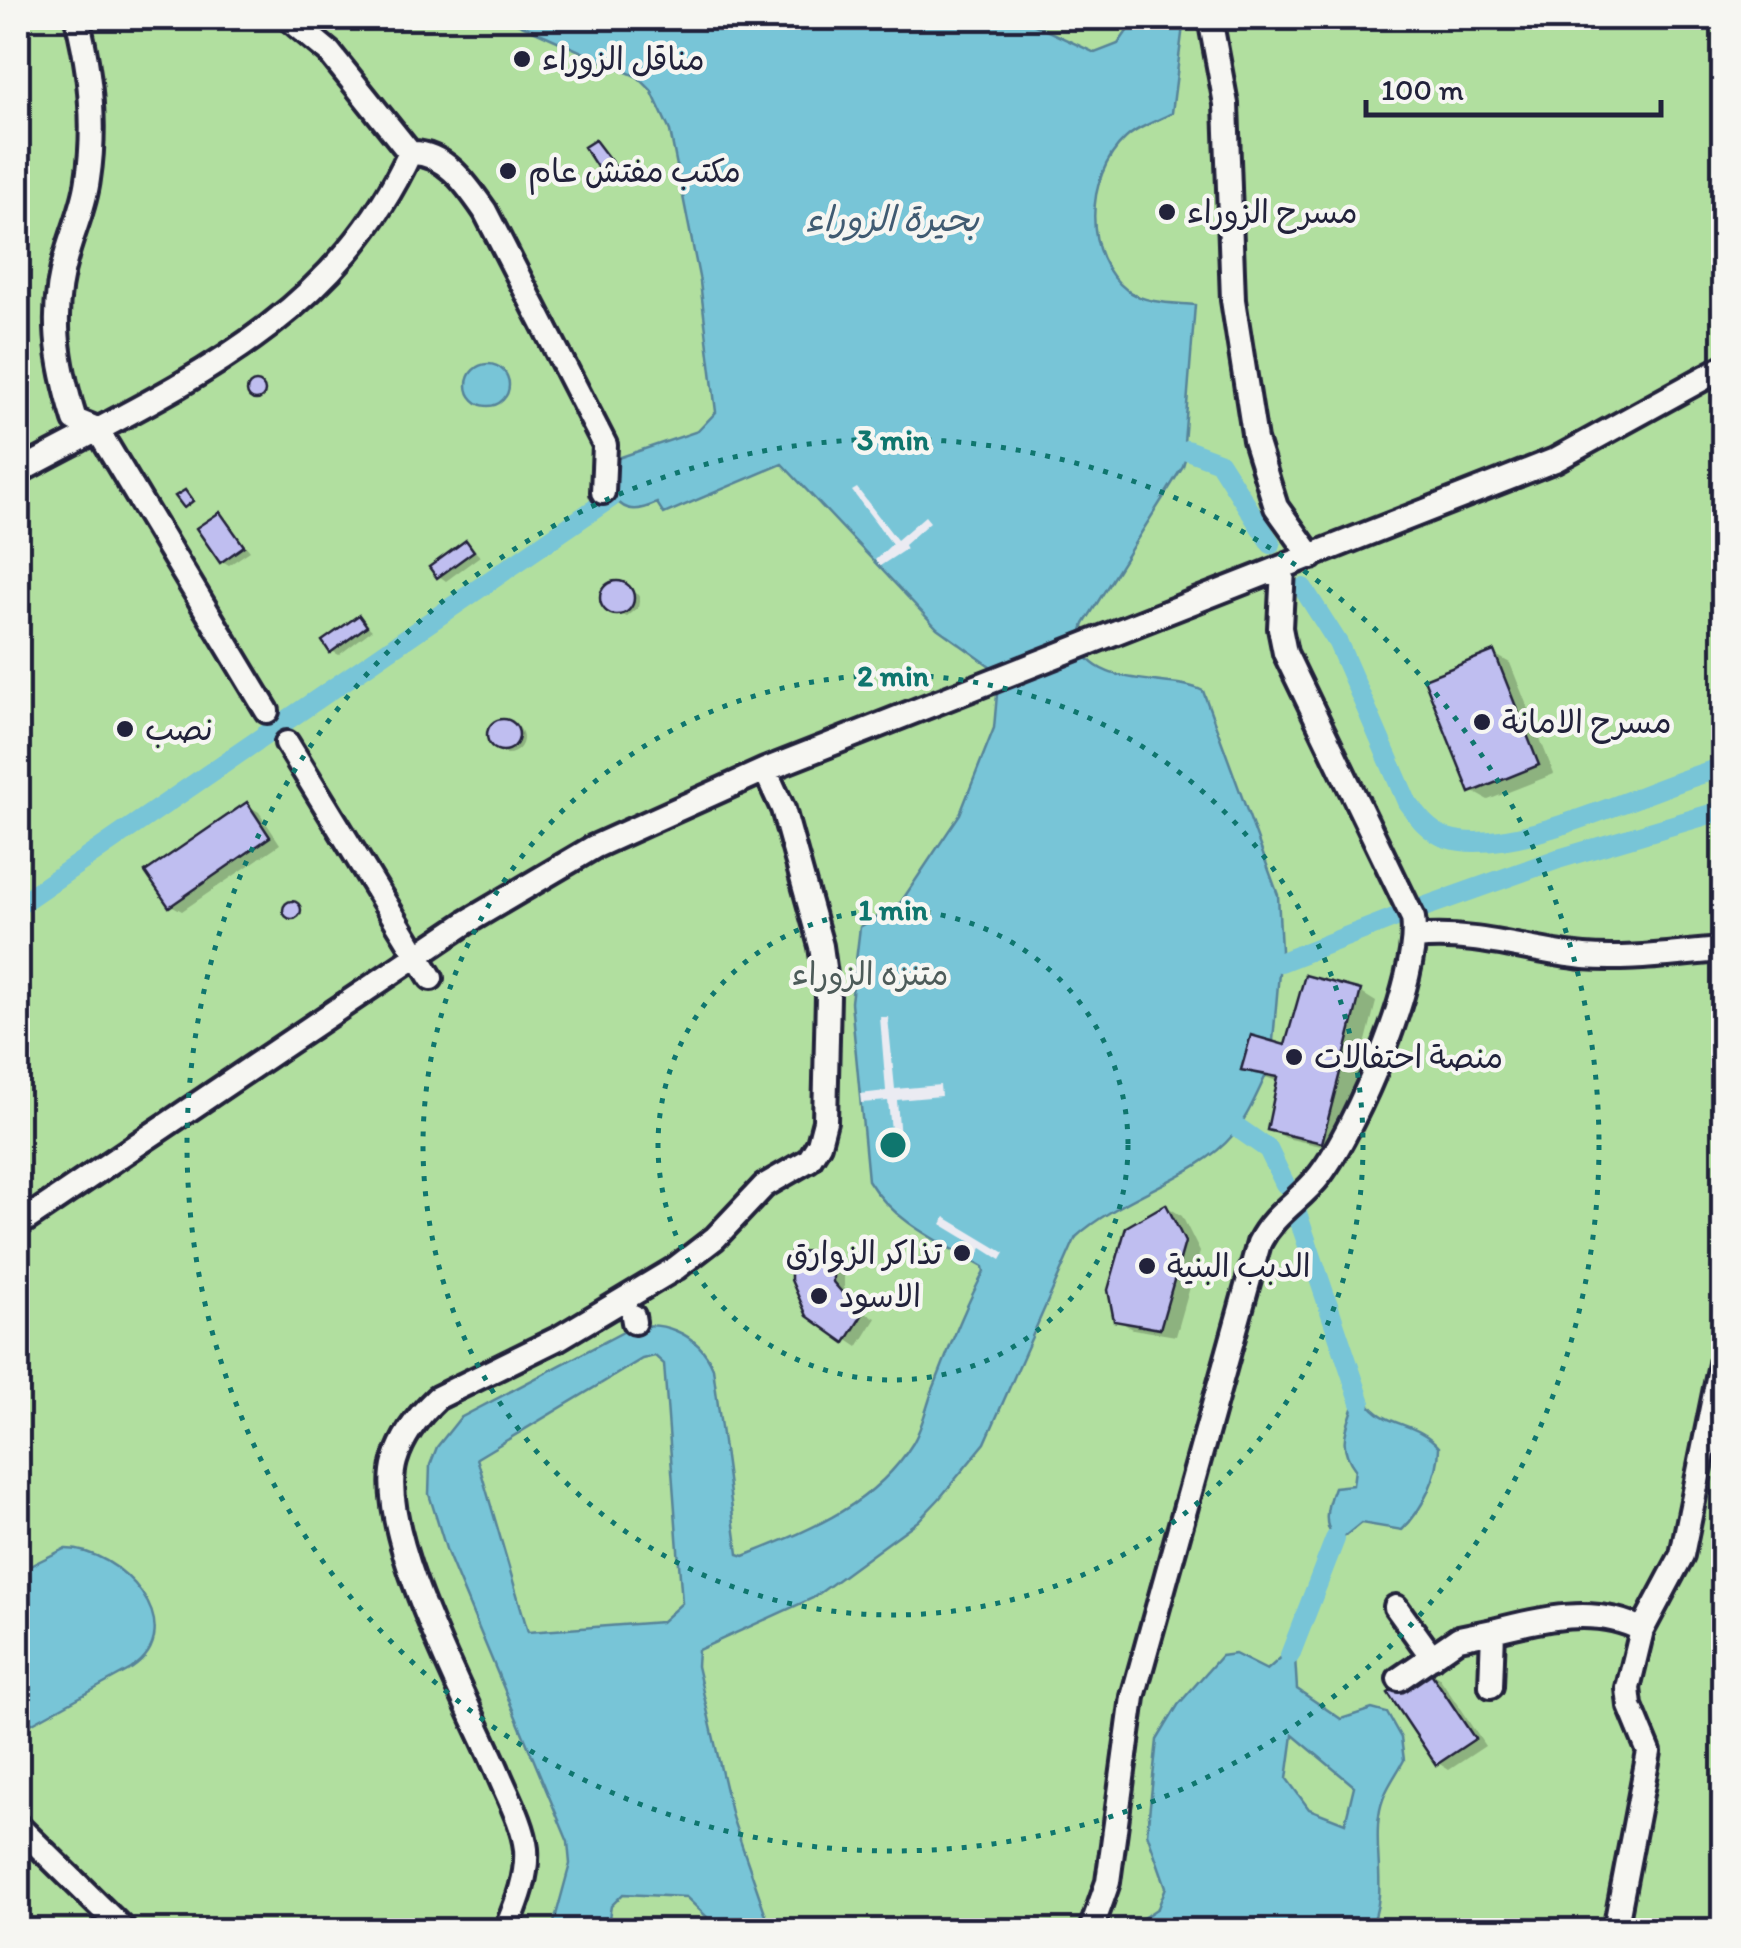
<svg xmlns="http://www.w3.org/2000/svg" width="1741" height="1948" font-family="Itim,'Playpen Sans Arabic',sans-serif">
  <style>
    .green { fill: #b1df9f; stroke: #6a806d; stroke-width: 2.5 }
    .water { fill: #78c5d7; stroke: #568499; stroke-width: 2.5; fill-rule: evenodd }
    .pier { fill: #ebebf2 }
    .shadow { fill: #0003 }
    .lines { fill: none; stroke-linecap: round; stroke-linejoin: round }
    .canal { stroke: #78c5d7; stroke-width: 20 }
    .building { fill: #bfbef0; stroke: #22223b; stroke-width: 2.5 }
    .minor-casing { stroke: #22223b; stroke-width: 30 }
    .minor { stroke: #f6f6f2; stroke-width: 22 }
    .ring { fill: none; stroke: #0f766e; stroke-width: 5; stroke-dasharray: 5 10 }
    .poi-dot { fill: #22223b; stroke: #f6f6f2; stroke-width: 4 }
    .labels { text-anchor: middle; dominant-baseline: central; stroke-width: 9; stroke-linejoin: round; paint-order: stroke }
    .poi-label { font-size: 32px; fill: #22223b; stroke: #f6f6f2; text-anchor: start }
    .park-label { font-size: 32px; fill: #4d5b59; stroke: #f6f6f2 }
    .water-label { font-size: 35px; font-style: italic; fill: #405b72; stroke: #f6f6f2 }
    .centre { fill: #0f766e; stroke: #f6f6f2; stroke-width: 5 }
    .ring-label { font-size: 30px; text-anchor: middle; font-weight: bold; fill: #0f766e; stroke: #f6f6f2; stroke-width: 9; stroke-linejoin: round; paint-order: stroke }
  </style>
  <rect width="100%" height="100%" fill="#ebebf2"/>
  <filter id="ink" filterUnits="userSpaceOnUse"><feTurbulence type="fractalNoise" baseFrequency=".01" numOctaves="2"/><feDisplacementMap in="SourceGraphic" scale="20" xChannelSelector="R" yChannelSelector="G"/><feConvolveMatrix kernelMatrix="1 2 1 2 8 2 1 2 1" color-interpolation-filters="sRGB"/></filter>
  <g filter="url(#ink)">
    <!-- green -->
    <path class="green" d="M18,18H1723V1930H18Z"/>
    <!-- water -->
    <path class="water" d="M506,18H1020L1095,53L1118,44L1130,27L1129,18H1184L1172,113C1157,121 1137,127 1125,139C1085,176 1082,257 1128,291C1147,304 1173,303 1195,305L1184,443L1189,445L1183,466L1084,624L1079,640C1089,691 1171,674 1203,691L1278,895L1281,950L1273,1041L1251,1036L1241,1070L1266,1075C1256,1096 1247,1118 1232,1136C1198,1177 1119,1197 1076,1237L985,1443L939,1499L918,1521L813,1598L698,1650L697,1666L732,1817L771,1930H706L707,1917L686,1897L623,1894L611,1906L607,1930H552L570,1864L568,1842L447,1552L429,1494L430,1465L437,1447L460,1418L625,1331C657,1316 699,1333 713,1368L738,1554L744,1556C809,1530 874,1506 913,1443C922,1428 926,1409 932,1392C948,1352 963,1310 984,1272L983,1267C942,1243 893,1222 868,1180L851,1002L860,927L901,902L960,814L994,728L998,683L990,666L937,628L782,464L664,514L657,503C633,514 622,511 608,490L615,459L698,431L716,412L700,282L670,131L651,90L638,77ZM655,1356L664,1364L682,1603L661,1622L528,1632L477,1458L642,1359Z
      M467 385a21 21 0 1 1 42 0a21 21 0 1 1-42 0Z
      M1367,1401C1383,1427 1417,1421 1439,1447C1439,1475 1422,1511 1402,1530L1361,1523L1339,1541C1320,1529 1327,1505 1334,1487L1353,1485L1355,1469C1338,1446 1345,1432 1354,1406Z
      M64,1549C120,1547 193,1628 131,1669L18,1731V1572Z
      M1286,1653L1295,1657L1297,1689L1341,1719L1372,1709L1387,1713L1401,1738L1404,1760C1394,1779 1382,1792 1379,1816C1373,1853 1389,1896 1369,1930H1125L1158,1908L1166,1887L1147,1833L1157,1740L1178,1705L1221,1656L1235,1654L1267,1670ZM1293,1735L1354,1786L1345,1823L1309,1809L1287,1779Z"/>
    <!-- pier -->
    <path class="pier" d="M857,488L897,540L925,516L930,522L904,545L906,549L880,566L875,560L892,544L852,491Z
      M888,1017L895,1089L940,1085L941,1096L897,1100L900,1139L892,1140L888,1101L861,1103L860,1094L886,1091L880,1017Z
      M945,1217L1005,1253L1001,1260L982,1248L974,1261L967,1258L974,1244L941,1224Z"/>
    <!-- shadow -->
    <path class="shadow" d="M595,143L622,174L613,181L605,176Z
      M260,385L266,395L259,400L249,391Z
      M220,515L250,551L229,565L222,561Z
      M466,543L480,556L446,581L439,576Z
      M616,583L640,596L638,608L627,617L606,607L607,587Z
      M359,618L372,630L339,655L332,651Z
      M1494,654L1510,663L1554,774L1488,800L1472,791Z
      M491 738a16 16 0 1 1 32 0a16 16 0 1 1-32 0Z
      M247,805L259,812L280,844L182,911L171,905Z
      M296,904L302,915L294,918L287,908Z
      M1360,992L1376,1002L1338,1150L1286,1138L1270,1129L1279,1082L1244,1069L1286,1048Z
      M1166,1206L1182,1216L1200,1252L1176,1336L1133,1329L1117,1320Z
      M832,1252L844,1259V1290L860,1310L876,1318L858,1347L809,1314Z
      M1427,1670L1439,1677L1485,1746L1449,1770L1438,1763Z"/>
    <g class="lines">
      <!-- canal -->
      <path class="canal" d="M18,25L21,18
        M1187,450L1219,462L1271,544
        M1303,588L1338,643L1407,802C1418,817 1429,832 1447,838C1515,860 1652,785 1724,767
        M18,905L612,497
        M1421,908L1558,859L1724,810
        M1281,962L1399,916
        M1238,1128L1268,1149L1285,1184
        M1297,1213L1361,1403
        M1290,1655L1335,1539"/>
    </g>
    <!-- building -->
    <path class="building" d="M595,140L617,169L604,178L584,147Z
      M247 391a9 9 0 1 1 18 0a9 9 0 1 1-18 0Z
      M185,490L193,501L184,508L175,496Z
      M220,512L244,546L220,563L196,528Z
      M466,540L474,551L437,578L429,567Z
      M600 598a17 17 0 1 1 34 0a17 17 0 1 1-34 0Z
      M359,615L367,626L330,653L322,641Z
      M1494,651L1539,765L1470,793L1424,679Z
      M487 735a16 16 0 1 1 32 0a16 16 0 1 1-32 0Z
      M247,802L270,837L169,907L145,872Z
      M283 910a9 9 0 1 1 18 0a9 9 0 1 1-18 0Z
      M1305,975L1361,990L1322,1143L1267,1130L1278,1077L1241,1070L1251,1035L1285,1045Z
      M1166,1204L1185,1242L1160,1329L1114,1321L1108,1290L1126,1227Z
      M833,1250V1282L852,1304L866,1309L845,1343L807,1316L791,1280V1252Z
      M1427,1667L1475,1739L1436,1765L1388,1693Z"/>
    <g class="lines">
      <defs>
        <path id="minor" d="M77,18C90,69 96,126 88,179C85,205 74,228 67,253C49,312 57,362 75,420L97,429L267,711
          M288,18L329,52L410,153C444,151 467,185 485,211L605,445L603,492
          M1210,18L1226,104L1233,300L1255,440L1276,507L1312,557
          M18,472C175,387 330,325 410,153
          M287,743L431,978
          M1416,938C1475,932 1527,951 1584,957C1630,961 1678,953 1724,950
          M18,1225L467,922L594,847L765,770L1555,460L1724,367
          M633,1316L634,1322
          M1396,1607L1432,1657
          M1642,1630L1682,1555L1724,1349
          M1399,1679L1459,1638L1493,1631
          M1491,1686L1493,1631C1541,1619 1596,1605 1642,1630L1628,1688L1630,1706L1649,1752L1615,1930
          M18,1826L124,1930
          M506,1930C516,1905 528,1878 526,1849C523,1823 507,1795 497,1770C468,1703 375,1530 395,1461C402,1437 420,1414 437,1398L559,1338L676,1268L715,1238L764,1186L809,1160L819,1144L825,1121L828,996L821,946L783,809L765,770
          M1091,1930L1108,1882L1133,1697L1259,1243C1275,1212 1300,1201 1320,1175C1356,1128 1422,975 1413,918L1285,653L1280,628L1283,568"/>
      </defs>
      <!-- minor casing -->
      <use href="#minor" class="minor-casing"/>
      <!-- minor -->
      <use href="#minor" class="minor"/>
    </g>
  </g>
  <!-- distance rings -->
  <g class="ring">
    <circle cx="893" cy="1145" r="235"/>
    <circle cx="893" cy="1145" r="470"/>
    <circle cx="893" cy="1145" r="706"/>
  </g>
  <!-- markers -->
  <g class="poi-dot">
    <circle cx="522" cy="59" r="10"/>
    <circle cx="508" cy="171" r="10"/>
    <circle cx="1167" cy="212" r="10"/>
    <circle cx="1482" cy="722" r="10"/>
    <circle cx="125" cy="729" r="10"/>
    <circle cx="1294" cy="1057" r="10"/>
    <circle cx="962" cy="1253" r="10"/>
    <circle cx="1147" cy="1266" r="10"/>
    <circle cx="819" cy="1296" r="10"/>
  </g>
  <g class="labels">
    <!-- poi labels -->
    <g class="poi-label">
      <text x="542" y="59">مناقل الزوراء</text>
      <text x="528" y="171">مكتب مفتش عام</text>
      <text x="1187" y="212">مسرح الزوراء</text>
      <text x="1502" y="722">مسرح الامانة</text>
      <text x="145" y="729">نصب</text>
      <text x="1314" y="1057">منصة احتفالات</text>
      <text x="942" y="1253" text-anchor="end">تذاكر الزوارق</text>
      <text x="1167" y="1266">الدبب البنية</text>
      <text x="839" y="1296">الاسود</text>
    </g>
    <!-- park labels -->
    <g class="park-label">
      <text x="870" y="974">متنزه الزوراء</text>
    </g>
    <!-- water labels -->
    <g class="water-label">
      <text x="892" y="219">بحيرة الزوراء</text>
    </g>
  </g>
  <circle cx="893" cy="1145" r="15" class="centre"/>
  <g class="ring-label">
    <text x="893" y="450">3 min</text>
    <text x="893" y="686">2 min</text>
    <text x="893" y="920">1 min</text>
  </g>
  <!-- margin -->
  <rect width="1741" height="1948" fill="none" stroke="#f6f6f2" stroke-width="60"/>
  <rect x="30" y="30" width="1681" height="1888" fill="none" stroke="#22223b" stroke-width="4" filter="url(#ink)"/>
  <!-- scale -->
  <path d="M1366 100v15h295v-15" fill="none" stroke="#22223b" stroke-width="5"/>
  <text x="1381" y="100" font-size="30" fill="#22223b" stroke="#f6f6f2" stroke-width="8" paint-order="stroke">100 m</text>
</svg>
